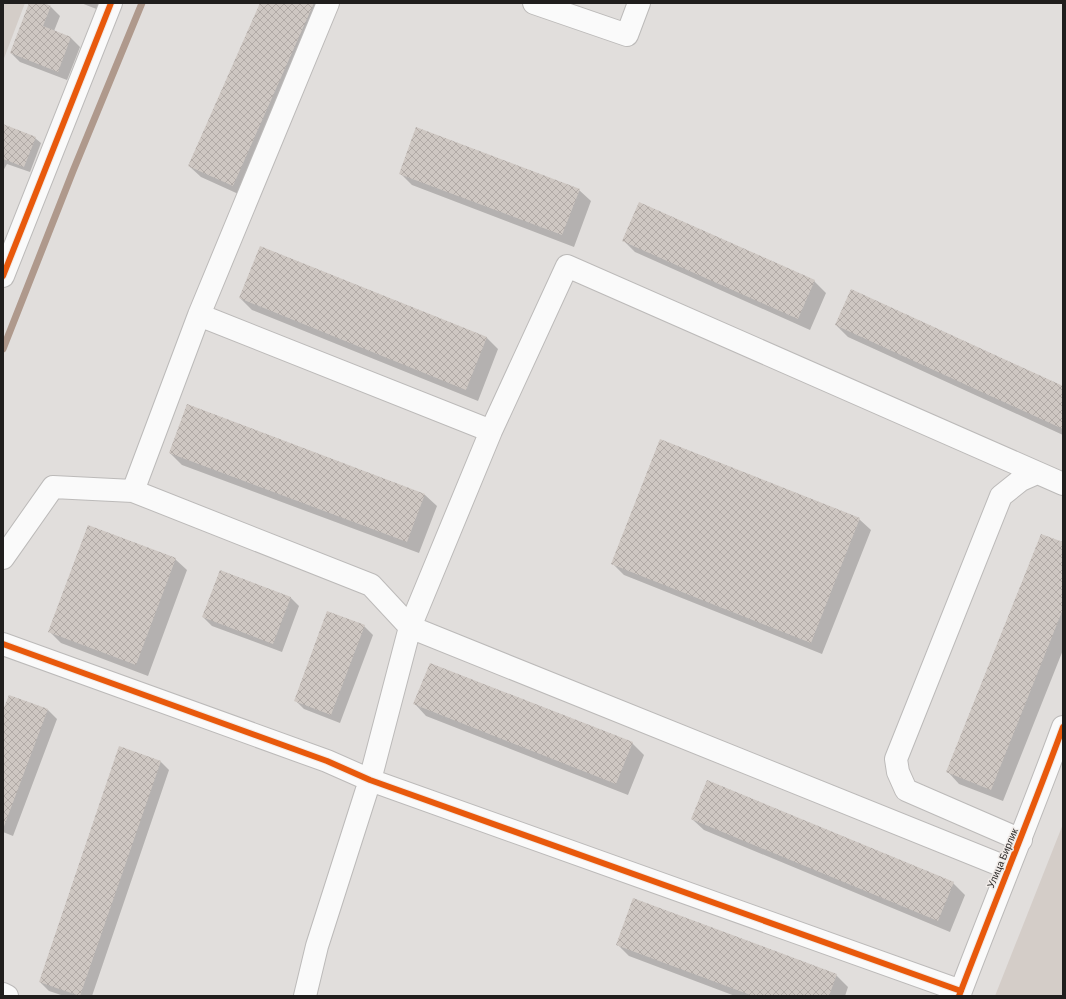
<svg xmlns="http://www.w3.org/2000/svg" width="1066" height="999" font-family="Barlow,sans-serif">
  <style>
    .built { fill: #d4cdc8 }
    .shadow { fill: #0003 }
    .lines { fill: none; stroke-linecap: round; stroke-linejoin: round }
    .stream { stroke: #af998c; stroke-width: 7 }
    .building { fill: url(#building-cross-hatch) }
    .minor-casing { stroke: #bcbab9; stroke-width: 24 }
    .minor { stroke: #fafafa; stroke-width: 22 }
    .cycleway-casing { stroke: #f0ebe8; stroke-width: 8 }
    .cycleway { stroke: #e8590c; stroke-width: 6 }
    .labels { text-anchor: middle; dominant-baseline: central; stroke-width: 3; stroke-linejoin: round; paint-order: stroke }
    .street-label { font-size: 10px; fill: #201e1d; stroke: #f0ebe8 }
  </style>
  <defs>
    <pattern id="building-cross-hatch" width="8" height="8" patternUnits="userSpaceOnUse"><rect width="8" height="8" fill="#cec7c2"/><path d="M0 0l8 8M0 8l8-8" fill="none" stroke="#b1aaa6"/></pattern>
  </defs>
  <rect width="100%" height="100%" fill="#e1dedc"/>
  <!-- built -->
  <path class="built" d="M3,3H25L3,61Z
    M1063,824V996H995Z"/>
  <!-- shadow -->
  <path class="shadow" d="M30,3H41L51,7L60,16L54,31L71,38L80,47L67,80L20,62L11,53Z
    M81,3H102L99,10Z
    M261,3H331L245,197L201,177L189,166Z
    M3,125L35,138L41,143L30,172L7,164L3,171Z
    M400,173L579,190L591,201L574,247L412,185Z
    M623,240L814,281L826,293L810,330L635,252Z
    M240,298L487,338L498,349L478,401L252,310Z
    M836,325L1063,387V435L848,337Z
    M170,453L425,495L437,506L419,553L182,465Z
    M859,519L871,530L822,654L624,575L612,563Z
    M1063,543V650L1003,801L959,784L948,772Z
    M175,559L187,570L148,676L61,643L49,631Z
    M290,597L299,606L282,652L212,626L203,617Z
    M364,626L373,635L340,723L304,709L295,700Z
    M9,696L48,710L57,719L13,836L3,832V713Z
    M415,704L632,743L644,755L628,795L426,716Z
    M160,761L169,770L92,996H64L49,991L40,982Z
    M692,819L953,883L965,895L950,932L704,830Z
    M617,944L836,975L848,987L845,996H735L629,956Z"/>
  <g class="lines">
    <!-- stream -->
    <path class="stream" d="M3,349L73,171L142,3"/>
  </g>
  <!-- building -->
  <path class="building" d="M29,3H44L51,6L43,26L71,37L58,72L10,53Z
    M260,3H314L233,186L188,166Z
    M3,124L36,137L24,167L3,159Z
    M416,127L580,189L562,235L399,174Z
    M639,202L815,280L798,319L622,241Z
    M260,246L487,337L466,390L239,298Z
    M851,289L1063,386V429L835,325Z
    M187,404L425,494L407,542L169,453Z
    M660,439L860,518L811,643L611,564Z
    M88,525L176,558L136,665L48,632Z
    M1041,534L1063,542V609L991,790L946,772Z
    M220,570L291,597L273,644L202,617Z
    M327,611L365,625L331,715L294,701Z
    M430,663L633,742L616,784L413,704Z
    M9,695L48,709L3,829V710Z
    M119,746L161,761L80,996L39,982Z
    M707,780L954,882L938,921L691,819Z
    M633,898L837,974L829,996H753L616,945Z"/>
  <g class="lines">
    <defs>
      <path id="minor" d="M534,3L627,35L639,3
        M3,276L111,3
        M199,315L491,431
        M133,491L371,585L410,627L1008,868
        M3,558L53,487L133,491L199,315L328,3
        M3,644L327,761L370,780L961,991
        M1021,840L906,790L898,772L896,759L1001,496L1021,480L1037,473
        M3,994L7,996
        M305,996L317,946L370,780L410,627L491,431L567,266L1063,484
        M959,996C993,906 1030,817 1063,727"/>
    </defs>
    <!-- minor casing -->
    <use href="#minor" class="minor-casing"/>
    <!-- minor -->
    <use href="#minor" class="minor"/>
    <defs>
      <path id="cycleway" d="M3,276L111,3
        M3,644L327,761L370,780L961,991
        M959,996C993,906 1030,817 1063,727"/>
    </defs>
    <!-- cycleway casing -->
    <use href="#cycleway" class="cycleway-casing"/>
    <!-- cycleway -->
    <use href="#cycleway" class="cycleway"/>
  </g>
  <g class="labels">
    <!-- street labels -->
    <g class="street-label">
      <text transform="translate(1002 858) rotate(-67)">Улица Бирлик</text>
    </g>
  </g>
  <!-- border -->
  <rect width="1066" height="999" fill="none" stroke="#201e1d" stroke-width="8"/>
</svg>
